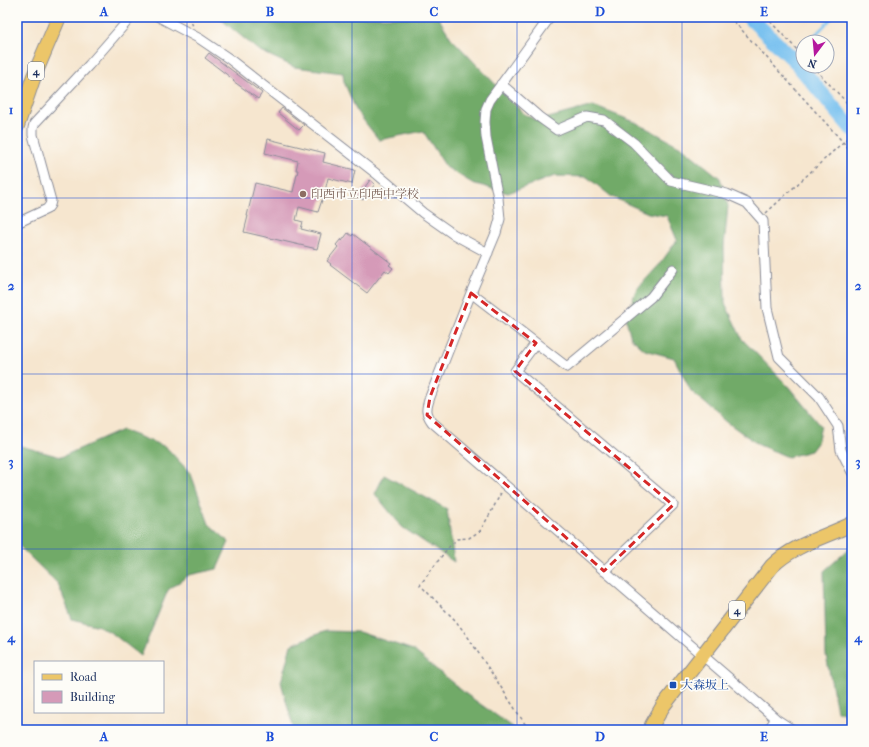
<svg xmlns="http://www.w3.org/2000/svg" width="869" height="747" font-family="'IM FELL French Canon','Noto Serif JP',serif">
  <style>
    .forest { fill: #71aa68; stroke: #466c63 }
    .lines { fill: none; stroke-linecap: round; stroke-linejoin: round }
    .stream { stroke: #76c0ef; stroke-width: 2.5 }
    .river { stroke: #76c0ef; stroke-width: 15 }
    .building { fill: #d59ab8 }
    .street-casing { stroke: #888a96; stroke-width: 11 }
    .primary-casing { stroke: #888a96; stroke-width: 16 }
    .path { stroke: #888a96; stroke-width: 1.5; stroke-dasharray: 3 3; stroke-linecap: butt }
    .street { stroke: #fff; stroke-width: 9 }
    .primary { stroke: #ecc669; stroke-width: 14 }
    .marked { fill: none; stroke: #d62828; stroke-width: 3; stroke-dasharray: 8 5; stroke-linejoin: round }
    .grid { fill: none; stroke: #1d4ed8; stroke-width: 1; stroke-opacity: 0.55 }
    .education-dot { fill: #8d6e63; stroke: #fdfcf7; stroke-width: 1.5 }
    .transit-dot { fill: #1a4fb4; stroke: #fdfcf7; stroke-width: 1.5 }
    .labels { text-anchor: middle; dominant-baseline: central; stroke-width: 3.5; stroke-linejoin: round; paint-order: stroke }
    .shield { fill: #fdfcf7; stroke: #5f6c8c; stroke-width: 1 }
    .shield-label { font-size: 11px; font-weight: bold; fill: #1b2f5e }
    .education-label { font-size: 12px; fill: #785e54; stroke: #fdfcf7; text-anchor: start }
    .transit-label { font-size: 12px; fill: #164399; stroke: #fdfcf7; text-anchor: start }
    .neatline { fill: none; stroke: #1d4ed8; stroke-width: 1.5 }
    .grid-label { font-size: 13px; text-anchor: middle; font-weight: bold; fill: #1d4ed8 }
  </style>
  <rect width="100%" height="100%" fill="#fdfcf7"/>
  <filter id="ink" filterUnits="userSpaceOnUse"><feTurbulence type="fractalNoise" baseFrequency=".025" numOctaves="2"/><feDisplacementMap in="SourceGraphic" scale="8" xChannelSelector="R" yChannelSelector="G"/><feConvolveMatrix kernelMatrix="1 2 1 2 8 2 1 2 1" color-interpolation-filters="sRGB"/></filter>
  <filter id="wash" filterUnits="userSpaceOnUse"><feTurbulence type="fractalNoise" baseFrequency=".012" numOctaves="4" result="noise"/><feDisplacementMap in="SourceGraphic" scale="16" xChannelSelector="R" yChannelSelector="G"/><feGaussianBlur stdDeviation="0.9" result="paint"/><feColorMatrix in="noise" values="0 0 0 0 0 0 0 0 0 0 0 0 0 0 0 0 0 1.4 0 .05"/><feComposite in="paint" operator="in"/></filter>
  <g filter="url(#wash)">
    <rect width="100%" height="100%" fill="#f6e6cf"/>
    <!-- forest -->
    <path class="forest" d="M218,17H438L451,38L523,113L537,121L593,106L635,122L683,148L720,178L728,206L724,246L725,303L742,339L788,386L821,426L817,443L811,451L788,457L759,445L728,423L691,391L674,358L645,350L631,338L626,319L636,290L660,264L677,240L667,216L648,213L612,197L587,177L555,176L508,193L472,183L446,167L423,131L379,140L357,112L344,82L343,73L294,67L258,50Z
      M17,379L22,383L19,409L17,413Z
      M122,430L166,447L191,474L209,524L229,542L217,569L189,575L168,590L141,656L113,634L99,626L72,619L58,584L17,544V445L61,457Z
      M384,475L447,509L454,562L402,527L375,494Z
      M849,549H852V716L837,711L826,655L824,571Z
      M325,631L359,632L413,650L466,694L517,730H294L281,682L291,645Z"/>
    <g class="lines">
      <!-- stream -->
      <path class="stream" d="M808,42L833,17
        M792,58L803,47"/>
      <!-- river -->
      <path class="river" d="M749,17L792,58L852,129"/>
    </g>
    <g id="blocks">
      <!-- building -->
      <path class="building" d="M209,53L262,93L258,99L233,81L234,80L205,58Z
        M282,108L304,125L299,130L278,113Z
        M268,139L325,153L323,162L355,170L352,184L328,178L323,200H322L318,212L299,207L296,220L303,222L301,229L321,234L317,249L244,232L248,216H247L255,183L293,192L298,170H296L298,161L265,153Z
        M370,180L375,184L363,200L358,197Z
        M348,233L352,236L353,234L391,263L389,265L393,268L389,273L385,270L367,293L330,265L331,264L327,261L338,247L336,245L341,239L342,241Z"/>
    </g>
  </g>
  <g filter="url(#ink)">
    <use href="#blocks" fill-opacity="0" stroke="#888a96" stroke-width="1"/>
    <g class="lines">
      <defs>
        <path id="street" d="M159,17L200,39L228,58L378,175L423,213L453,234L488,253
          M550,17L490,100L486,109L485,122L486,137L498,198L500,219L496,233L471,293L430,397C426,409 425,412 432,422L752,698L776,719L793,730
          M501,84L539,117L557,130L587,117L604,120L634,143L671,181L727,194L747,203L763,221L767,308L779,357L819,397L838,426L841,450L852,472
          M17,223L47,209L50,205L51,201L33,135V128L34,124L89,65L131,17
          M471,293L536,343L515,371L673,505L604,571
          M536,343L567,367L651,297L673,269
          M768,730L776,719"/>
        <path id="primary" d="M17,126L34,76L59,17
          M651,730L652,725L663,706L772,566C793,545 825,537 852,524"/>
      </defs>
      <!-- street casing -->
      <use href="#street" class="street-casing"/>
      <!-- primary casing -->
      <use href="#primary" class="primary-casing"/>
      <!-- path -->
      <path class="path" d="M189,17L193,26
        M730,17L852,152
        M766,17L803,56
        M812,66L852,108
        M766,213L852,134
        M501,493L490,514L480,531L469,538L457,539L447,549L420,585L455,620L468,637L529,730"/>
      <!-- street -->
      <use href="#street" class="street"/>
      <!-- primary -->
      <use href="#primary" class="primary"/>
    </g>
  </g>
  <!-- marked area -->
  <path class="marked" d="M471,293L536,343L515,371L673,505L604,571L427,415L430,397Z"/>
  <!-- grid -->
  <path class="grid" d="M187,17V730M352,17V730M517,17V730M682,17V730M17,198H852M17,374H852M17,549H852"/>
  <!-- markers -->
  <circle class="education-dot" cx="303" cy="194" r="4"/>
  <rect class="transit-dot" x="669" y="681" width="8" height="8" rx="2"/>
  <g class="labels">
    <!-- shield labels -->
    <g class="shield">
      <rect x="28" y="62" width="16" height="18" rx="3"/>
      <rect x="729" y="601" width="16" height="18" rx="3"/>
    </g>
    <g class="shield-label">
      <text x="36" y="71">4</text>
      <text x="737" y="610">4</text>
    </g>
    <!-- education labels -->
    <g class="education-label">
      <text x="311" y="194">印西市立印西中学校</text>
    </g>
    <!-- transit labels -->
    <g class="transit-label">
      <text x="681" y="685">大森坂上</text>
    </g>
  </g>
  <!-- margin -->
  <rect width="869" height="747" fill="none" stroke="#fdfcf7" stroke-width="44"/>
  <!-- legend -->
  <rect x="34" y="661" width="130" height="52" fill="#fdfcf7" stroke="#a3aaba"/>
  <rect x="42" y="674" width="20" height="6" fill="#ecc669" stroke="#a3aaba"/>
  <text x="70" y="681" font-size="12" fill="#1b2f5e">Road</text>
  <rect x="42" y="691" width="20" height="12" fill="#d59ab8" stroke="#a3aaba"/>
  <text x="70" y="701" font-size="12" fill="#1b2f5e">Building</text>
  <!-- north arrow -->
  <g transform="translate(815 54) rotate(196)"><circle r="19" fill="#fdfcf7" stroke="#a3aaba"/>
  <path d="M0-3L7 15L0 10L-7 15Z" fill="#b5179e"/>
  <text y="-6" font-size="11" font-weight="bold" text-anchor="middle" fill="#1b2f5e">N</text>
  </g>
  <rect x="22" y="22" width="825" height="703" class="neatline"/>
  <g class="grid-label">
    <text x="104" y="16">A</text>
    <text x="270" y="16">B</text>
    <text x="434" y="16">C</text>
    <text x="600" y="16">D</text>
    <text x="764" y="16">E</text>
    <text x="11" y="114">1</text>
    <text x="858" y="114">1</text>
    <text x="11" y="290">2</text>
    <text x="858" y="290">2</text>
    <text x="11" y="466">3</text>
    <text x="858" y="466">3</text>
    <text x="11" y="642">4</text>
    <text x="858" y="642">4</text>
    <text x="104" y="741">A</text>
    <text x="270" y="741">B</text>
    <text x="434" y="741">C</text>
    <text x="600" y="741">D</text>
    <text x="764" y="741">E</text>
  </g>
</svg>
